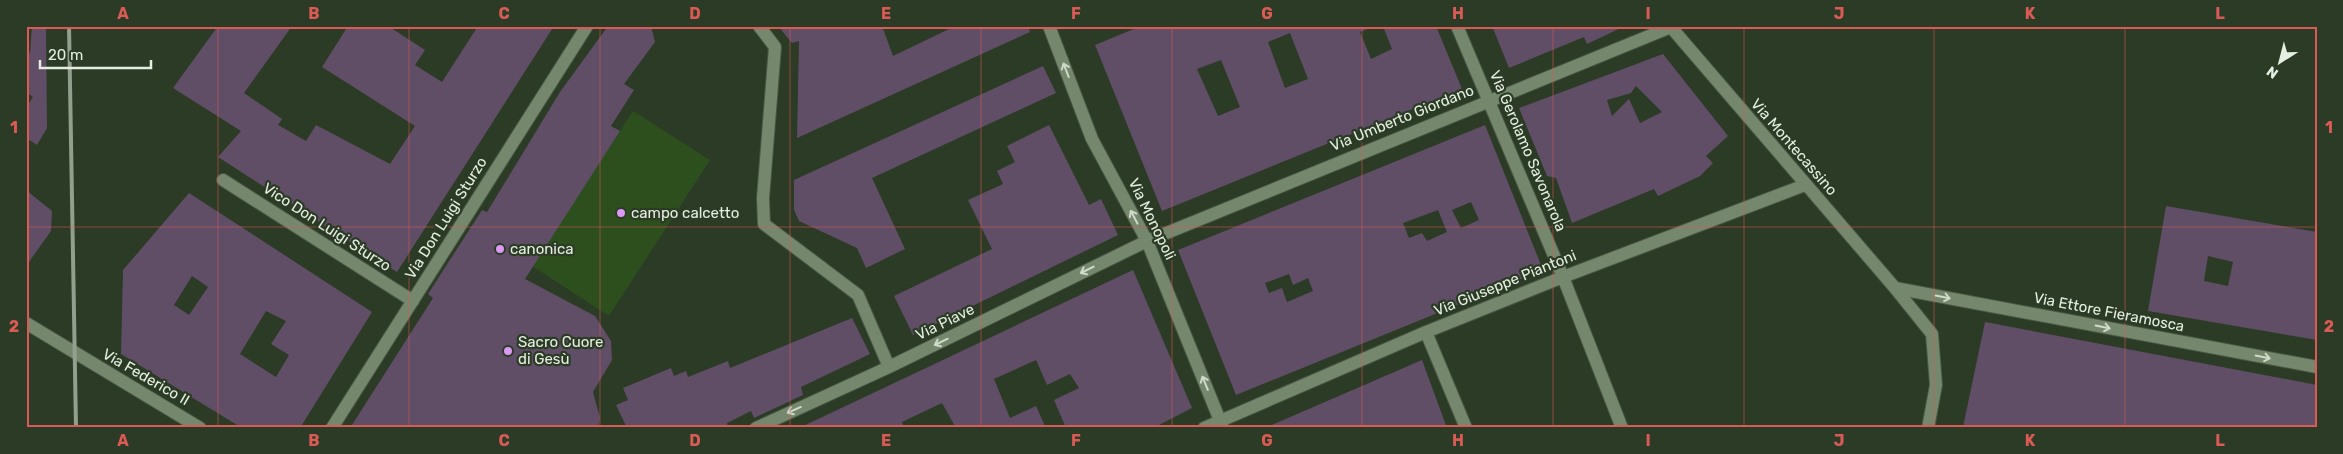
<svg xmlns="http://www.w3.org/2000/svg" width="2343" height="454" font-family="Rubik,sans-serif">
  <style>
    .green { fill: #2c4f1d }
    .building { fill: #604e66; fill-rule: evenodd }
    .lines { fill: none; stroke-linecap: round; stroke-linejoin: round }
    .minor-casing { stroke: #4a5744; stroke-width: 14 }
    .tertiary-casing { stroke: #4a5744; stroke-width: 14 }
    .minor { stroke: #75886e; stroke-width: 12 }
    .tertiary { stroke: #75886e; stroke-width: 12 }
    .rail { stroke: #939f8e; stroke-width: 4 }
    .oneway { stroke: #cfdaca }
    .grid { fill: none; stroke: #da5a56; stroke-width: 1; stroke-opacity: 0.55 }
    .poi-dot { fill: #dc99f4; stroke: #2b3b25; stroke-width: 2 }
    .labels { text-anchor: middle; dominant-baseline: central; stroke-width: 4.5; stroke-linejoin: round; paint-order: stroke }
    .street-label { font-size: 15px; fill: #e5efe1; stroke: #2b3b25 }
    .poi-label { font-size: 15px; fill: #e5efe1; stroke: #2b3b25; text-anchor: start }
    .neatline { fill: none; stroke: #da5a56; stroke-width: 2 }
    .grid-label { font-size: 16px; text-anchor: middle; font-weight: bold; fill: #da5a56 }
  </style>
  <rect width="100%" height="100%" fill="#2b3b25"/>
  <!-- green -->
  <path class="green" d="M633,111L710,160L609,316L532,266Z"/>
  <!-- building -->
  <path class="building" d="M32,26H46L47,128L37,145L26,138V102L29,103L33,97L26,92V50L30,53Z
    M218,26H292L244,93L282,119L278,125L306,141L316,125L390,164L415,126L322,67L348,26H388L425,50L415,65L442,82L478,26H554L397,272L218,157L241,131L173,88Z
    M608,26H651L655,42L624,84L634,90L611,126L620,131L525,279L595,316L611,341L612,360L593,392L600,418L598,428H350L433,298L428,294L482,210L487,212L560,92Z
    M778,26H882L893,56L949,29L948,26H1028L1030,32L797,138L799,41L792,43Z
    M1141,26H1375L1360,32L1371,59L1392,49L1383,26H1436L1462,89L1162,211L1095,45ZM1290,33L1308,79L1285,88L1268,42ZM1221,60L1240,107L1218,116L1197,69Z
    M1492,26H1625L1587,44L1584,37L1509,68Z
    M1663,54L1728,136L1706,156L1713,163L1700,176L1658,196L1654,189L1572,223L1556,178L1547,176L1519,108ZM1636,86L1662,112L1640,123L1629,99L1612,116L1607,100L1631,93Z
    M1043,66L1056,93L872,178L905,249L866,268L857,248L799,221L794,210V180Z
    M1049,125L1089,205L1101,199L1118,235L913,335L894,296L992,249L968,200L1003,184L997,171L1015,162L1007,146Z
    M1485,125L1543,270L1236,395L1178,250ZM1471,202L1479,220L1461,228L1452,210ZM1438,210L1447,232L1427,241L1422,233L1409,238L1403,223ZM1289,274L1293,285L1308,278L1313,291L1287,302L1282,288L1269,293L1265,283Z
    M26,190L52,211L51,231L26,266Z
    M189,193L372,312L300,428H242L121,354L123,270ZM192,276L208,287L189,315L174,305ZM266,311L286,321L271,344L289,355L276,377L240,354Z
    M2166,206L2317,232V340L2148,311ZM2208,256L2233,262L2228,286L2204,281Z
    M1133,270L1192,408L1153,428H1066L1054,400L1079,388L1070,374L1047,385L1036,360L994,379L1010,418L1036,406L1046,428H956L942,403L902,422L904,428H799Z
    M852,318L870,354L801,387L803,395L754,418L751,411L727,423L728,428H627L616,405L628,400L623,388L671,368L674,376L686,371L688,377L728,361L730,368Z
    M1985,322L2317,385V428L1963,427Z
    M1422,360L1447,428H1265Z"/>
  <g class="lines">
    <defs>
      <path id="minor" d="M759,26L775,47L763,198L764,224L858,295L889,367
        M1457,26L1563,277L1622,428
        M1670,26L1895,288L1932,334L1936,385L1928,428
        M223,180L413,301
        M1895,288L2317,367
        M26,323L200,428
        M1426,332L1466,428
        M332,428L587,26
        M756,428L889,367L1147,241L1671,27
        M1204,428L1426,332L1563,277L1805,185"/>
      <path id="tertiary" d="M1049,26L1092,139L1147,241L1223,428"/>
    </defs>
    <!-- minor casing -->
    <use href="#minor" class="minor-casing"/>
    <!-- tertiary casing -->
    <use href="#tertiary" class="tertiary-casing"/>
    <!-- minor -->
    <use href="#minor" class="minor"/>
    <!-- tertiary -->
    <use href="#tertiary" class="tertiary"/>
    <!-- rail -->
    <path class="rail" d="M69,26L76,428"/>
  </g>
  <!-- one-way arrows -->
  <defs><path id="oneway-shaft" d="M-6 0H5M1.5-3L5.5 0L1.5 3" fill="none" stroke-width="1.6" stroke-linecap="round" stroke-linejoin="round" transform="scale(1.25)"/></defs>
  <g class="oneway">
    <use href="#oneway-shaft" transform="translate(1066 70) rotate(-111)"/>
    <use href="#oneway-shaft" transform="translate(1134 217) rotate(-118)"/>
    <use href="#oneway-shaft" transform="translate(1087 270) rotate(154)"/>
    <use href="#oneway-shaft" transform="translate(1943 297) rotate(11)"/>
    <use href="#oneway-shaft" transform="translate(2103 327) rotate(11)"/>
    <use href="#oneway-shaft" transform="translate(941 342) rotate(154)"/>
    <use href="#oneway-shaft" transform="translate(2263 357) rotate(11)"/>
    <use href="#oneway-shaft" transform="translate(1205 383) rotate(-112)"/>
    <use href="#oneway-shaft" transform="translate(794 410) rotate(156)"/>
  </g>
  <!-- grid -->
  <path class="grid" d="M218,26V428M409,26V428M600,26V428M790,26V428M981,26V428M1172,26V428M1362,26V428M1553,26V428M1744,26V428M1934,26V428M2125,26V428M26,227H2317"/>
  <!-- markers -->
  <g class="poi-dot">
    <circle cx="621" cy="213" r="5"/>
    <circle cx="500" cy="249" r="5"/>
    <circle cx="508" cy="351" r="5"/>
  </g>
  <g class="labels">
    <!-- street labels -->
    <g class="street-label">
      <text transform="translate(1402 118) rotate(-22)">Via Umberto Giordano</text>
      <text transform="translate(1794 147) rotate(49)">Via Montecassino</text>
      <text transform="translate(1528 151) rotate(67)">Via Gerolamo Savonarola</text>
      <text transform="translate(446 218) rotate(-58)">Via Don Luigi Sturzo</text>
      <text transform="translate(1152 219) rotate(64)">Via Monopoli</text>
      <text transform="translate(327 227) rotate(33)">Vico Don Luigi Sturzo</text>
      <text transform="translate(1505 283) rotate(-22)">Via Giuseppe Piantoni</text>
      <text transform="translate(2109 312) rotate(11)">Via Ettore Fieramosca</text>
      <text transform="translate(945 322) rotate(-26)">Via Piave</text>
      <text transform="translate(146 377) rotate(30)">Via Federico II</text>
    </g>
    <!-- poi labels -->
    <g class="poi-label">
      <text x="631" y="213">campo calcetto</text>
      <text x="510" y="249">canonica</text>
      <text x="518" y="342">Sacro Cuore<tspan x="518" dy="17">di Gesù</tspan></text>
    </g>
  </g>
  <!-- border -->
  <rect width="2343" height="454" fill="none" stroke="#2b3b25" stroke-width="55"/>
  <!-- north arrow -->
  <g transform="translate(2280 62) rotate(216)" stroke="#2b3b25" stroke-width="4" paint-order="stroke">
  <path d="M0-4L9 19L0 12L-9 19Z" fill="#e5efe1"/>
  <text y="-8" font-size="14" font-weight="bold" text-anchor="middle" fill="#e5efe1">N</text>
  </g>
  <!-- scale -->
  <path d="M40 60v8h111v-8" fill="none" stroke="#e5efe1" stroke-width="2.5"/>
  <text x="48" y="60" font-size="15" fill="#e5efe1" stroke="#2b3b25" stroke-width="4" paint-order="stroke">20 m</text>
  <rect x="28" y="28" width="2288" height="398" class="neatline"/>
  <g class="grid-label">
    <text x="123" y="19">A</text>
    <text x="314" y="19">B</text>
    <text x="504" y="19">C</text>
    <text x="695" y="19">D</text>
    <text x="886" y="19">E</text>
    <text x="1076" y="19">F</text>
    <text x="1267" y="19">G</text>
    <text x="1458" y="19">H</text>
    <text x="1648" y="19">I</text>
    <text x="1839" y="19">J</text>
    <text x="2030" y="19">K</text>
    <text x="2220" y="19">L</text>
    <text x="14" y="133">1</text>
    <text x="2329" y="133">1</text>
    <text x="14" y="332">2</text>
    <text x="2329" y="332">2</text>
    <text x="123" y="446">A</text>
    <text x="314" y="446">B</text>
    <text x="504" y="446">C</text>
    <text x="695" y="446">D</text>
    <text x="886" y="446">E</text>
    <text x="1076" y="446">F</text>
    <text x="1267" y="446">G</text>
    <text x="1458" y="446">H</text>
    <text x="1648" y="446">I</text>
    <text x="1839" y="446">J</text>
    <text x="2030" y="446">K</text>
    <text x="2220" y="446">L</text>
  </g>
</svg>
